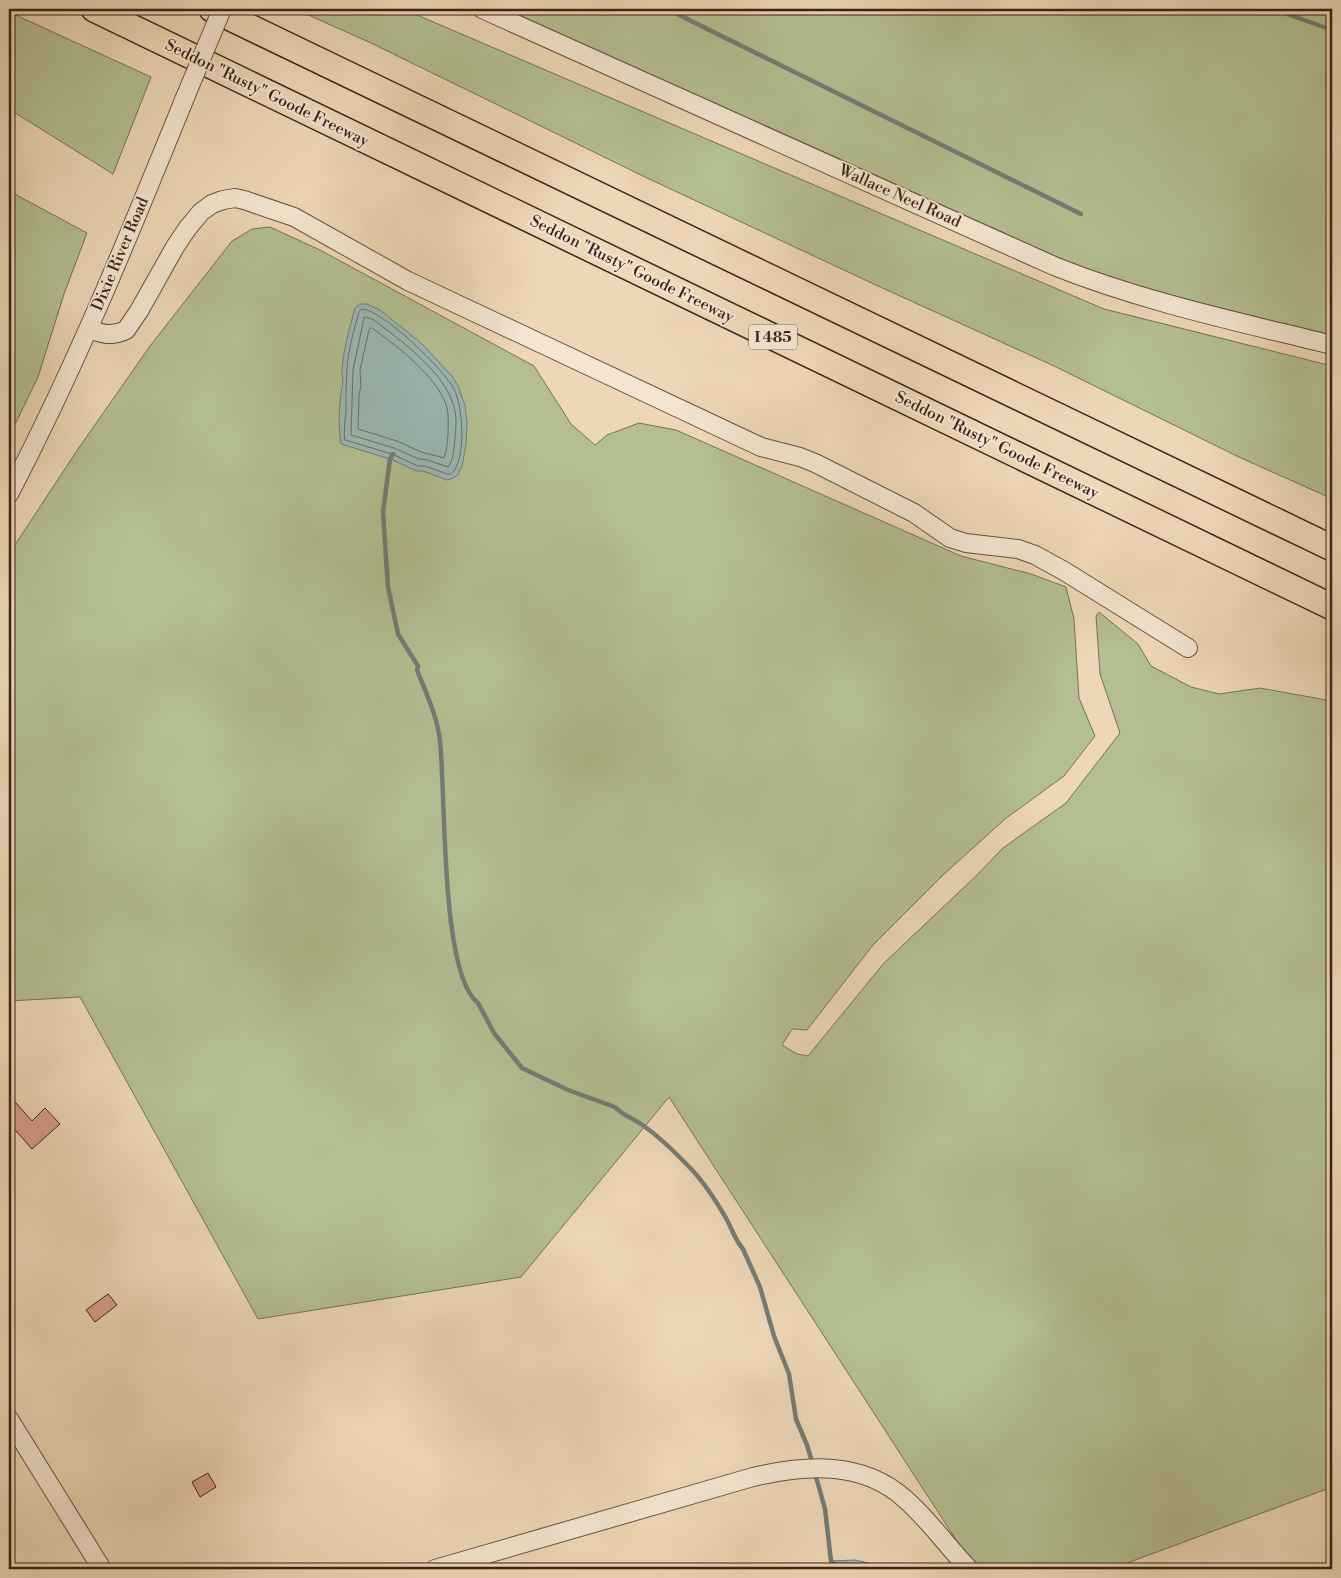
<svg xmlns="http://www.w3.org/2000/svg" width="1341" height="1578" font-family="'Libre Bodoni',serif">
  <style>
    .green { fill: #b3bf92; stroke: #767155 }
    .water { fill: #9ab8b3; stroke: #747c75 }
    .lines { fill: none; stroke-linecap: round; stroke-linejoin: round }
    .shore { stroke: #6a6e66; stroke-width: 1 }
    .stream { stroke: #747c75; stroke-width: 4.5 }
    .building { fill: #d89e8b; stroke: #3a2318 }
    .minor-casing { stroke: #675040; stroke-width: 20 }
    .highway-casing { stroke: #3a2318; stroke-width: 28 }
    .minor { stroke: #f4e5d0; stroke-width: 18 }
    .highway { stroke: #eed7b7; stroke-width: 25 }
    .minor-bridge-casing { stroke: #675040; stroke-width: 20; stroke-linecap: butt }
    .minor-bridge { stroke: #f4e5d0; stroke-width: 18 }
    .labels { text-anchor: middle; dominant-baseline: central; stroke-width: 4; stroke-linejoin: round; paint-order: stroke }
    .shield { fill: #f4e5d0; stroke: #725d4f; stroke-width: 1 }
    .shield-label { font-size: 15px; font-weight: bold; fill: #3a2318 }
    .street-label { font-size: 16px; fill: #3a2318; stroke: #f4e5d0 }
  </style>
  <rect width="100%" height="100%" fill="#eed7b7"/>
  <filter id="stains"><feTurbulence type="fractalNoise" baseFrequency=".004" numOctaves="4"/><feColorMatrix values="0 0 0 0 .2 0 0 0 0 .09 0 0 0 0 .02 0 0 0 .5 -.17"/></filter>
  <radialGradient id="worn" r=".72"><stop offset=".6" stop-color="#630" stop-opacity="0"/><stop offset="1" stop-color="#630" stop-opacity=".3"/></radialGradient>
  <!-- green -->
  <path class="green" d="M295,9H403L1104,309L1332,366V502L1326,496L1241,458L1054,366L878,286L645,177L371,43Z
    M506,9H1332V335C1242,313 1150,294 1064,260Z
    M9,12L151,77L113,174L9,109Z
    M9,191L87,233L64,294L38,377L9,437Z
    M270,227L320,250L534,366L571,424L595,445L607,435L639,423L676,430L961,556L1031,574L1066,587L1074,619L1079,698L1095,736L1064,776L1005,819L942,876L873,945L807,1030L792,1029L782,1045L797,1054L808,1056L884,963L976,876L1003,848L1066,803L1120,733L1100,674L1096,616L1099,612L1138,644L1151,666L1191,687L1219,694L1260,688L1332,701V1487L1111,1569H975L669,1097L521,1277L258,1319L80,997L9,1001V554L76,452L150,346L232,241L252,229Z"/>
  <!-- water -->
  <path class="water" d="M361,304H367L380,310L421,343L452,376L458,386L465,405L467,423L466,445L462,466L458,475L453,478L447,480L423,471H417L390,459L341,444C338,429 339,402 342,387C344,381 341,374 342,368C344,347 350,327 355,308Z
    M855,1560L873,1564L882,1569H830L831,1561Z"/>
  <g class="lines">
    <!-- shore -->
    <path class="shore" d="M362,309C382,309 444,370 454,389C463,406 467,460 451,474H447L425,466H418L392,454L345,440C343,429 346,419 346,408C346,395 346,382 347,369C348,350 354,330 359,312Z
      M367,317L374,320C401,341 445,372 454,407C457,417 456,427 455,438C454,447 454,459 448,467L427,460L419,459L394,448L351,435L353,370L364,318Z
      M372,328C397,346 439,378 447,408C449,417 448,426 448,435C447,443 447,451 444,458L421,452L397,441L358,429L359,395L361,386L360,370L369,330Z"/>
    <!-- stream -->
    <path class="stream" d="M667,9L1081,214
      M1273,9L1332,30
      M393,454L390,459L383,512L388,587L398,634L418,666L417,670C426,693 438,718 440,742C446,793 440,975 478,1003L494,1033L522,1068L568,1090L615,1107C622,1115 632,1118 641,1124C660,1137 677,1154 693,1171C706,1185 716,1201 726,1218C732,1229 735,1240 743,1249L760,1287L774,1336L789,1374L796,1419L807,1445L813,1465
      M815,1473L825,1509L831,1561L842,1569"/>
  </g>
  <!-- building -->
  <path class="building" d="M9,1095L32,1121L45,1108L60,1124L32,1149L9,1123Z
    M108,1294L117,1305L95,1322L86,1310Z
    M208,1473L216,1487L200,1497L192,1482Z"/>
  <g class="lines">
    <defs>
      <path id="minor" d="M482,9L1054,266C1144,302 1239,322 1332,345
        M88,329C103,334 112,337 126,330L139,311L175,247L187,229L201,212L212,204L223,200L235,198L244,200L294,217L408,281L761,447L800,457L815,463L914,513L950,538L966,543L1018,549L1035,555L1064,571L1188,648
        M9,494C76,366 130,233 184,100
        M9,1419L102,1569
        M435,1569L753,1477C805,1465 862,1460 905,1499C929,1520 947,1546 969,1569"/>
      <path id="highway" d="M94,9L1332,607
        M212,9L1332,548"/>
    </defs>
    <!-- minor casing -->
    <use href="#minor" class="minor-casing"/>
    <!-- highway casing -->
    <use href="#highway" class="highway-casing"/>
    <!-- minor -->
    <use href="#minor" class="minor"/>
    <!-- highway -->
    <use href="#highway" class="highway"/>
    <defs>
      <path id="minor-bridge" d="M184,100L222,9"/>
    </defs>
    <!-- minor-bridge casing -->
    <use href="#minor-bridge" class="minor-bridge-casing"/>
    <!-- minor-bridge -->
    <use href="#minor-bridge" class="minor-bridge"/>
  </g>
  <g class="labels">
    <!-- shield labels -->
    <rect class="shield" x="749" y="324.5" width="48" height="25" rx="4"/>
    <g class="shield-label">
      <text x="773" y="337">I 485</text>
    </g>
    <!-- street labels -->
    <g class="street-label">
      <text transform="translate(267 93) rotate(26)">Seddon "Rusty" Goode Freeway</text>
      <text transform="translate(900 196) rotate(24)">Wallace Neel Road</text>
      <text transform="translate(120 254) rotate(-67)">Dixie River Road</text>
      <text transform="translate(632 269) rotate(26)">Seddon "Rusty" Goode Freeway</text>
      <text transform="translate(997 445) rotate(26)">Seddon "Rusty" Goode Freeway</text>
    </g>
  </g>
  <!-- margin -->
  <rect width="1341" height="1578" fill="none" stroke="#eed7b7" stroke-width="30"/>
  <rect x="10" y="10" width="1321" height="1558" fill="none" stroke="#3a2318" stroke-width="2.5"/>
  <rect x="15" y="15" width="1311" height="1548" fill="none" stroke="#3a2318"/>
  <rect width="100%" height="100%" filter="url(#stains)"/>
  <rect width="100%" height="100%" fill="url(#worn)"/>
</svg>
